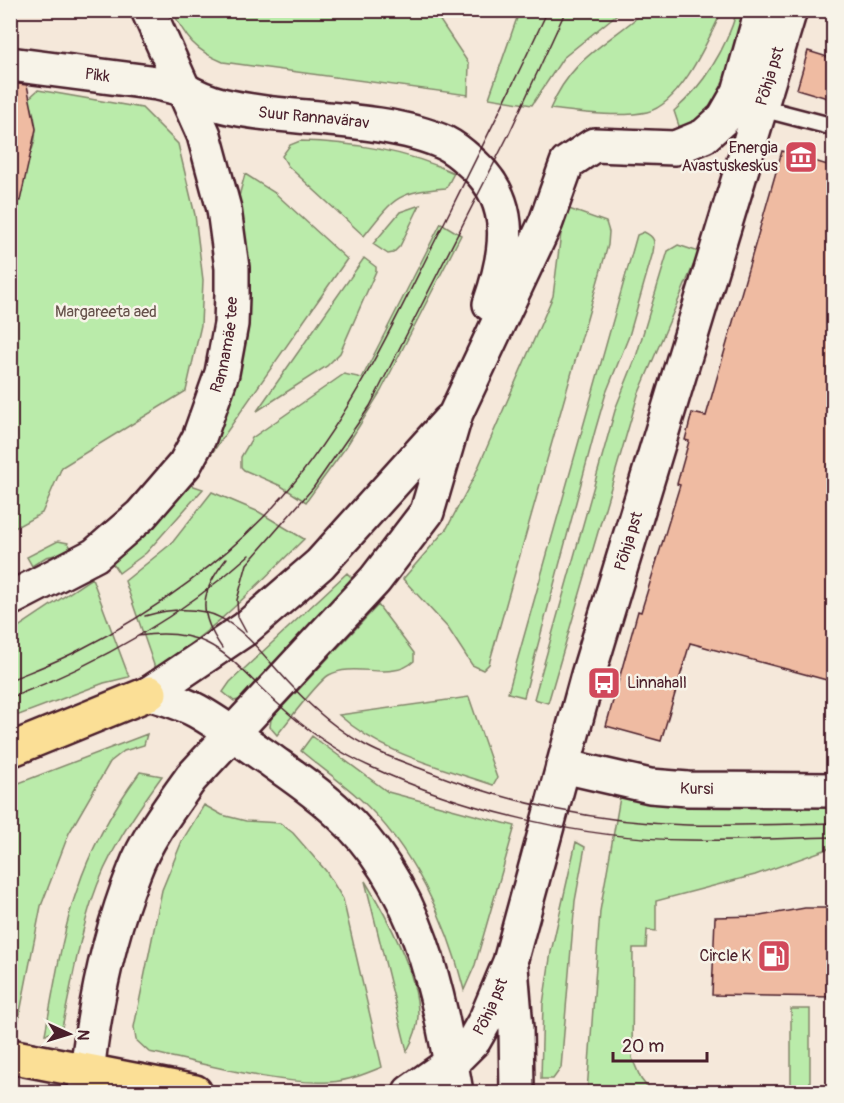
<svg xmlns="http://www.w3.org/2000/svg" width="844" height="1103" font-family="Pangolin,sans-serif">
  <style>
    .green { fill: #baebaa; stroke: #82856a; stroke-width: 1.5 }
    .building { fill: #efbba2; stroke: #4a1f2b; stroke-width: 1.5 }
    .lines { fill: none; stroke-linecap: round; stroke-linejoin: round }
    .lane-casing { stroke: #4a1f2b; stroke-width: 21 }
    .street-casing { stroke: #4a1f2b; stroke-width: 38 }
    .secondary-casing { stroke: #4a1f2b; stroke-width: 38 }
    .primary-casing { stroke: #4a1f2b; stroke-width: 38 }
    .lane { stroke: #f7f3e8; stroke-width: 16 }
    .street { stroke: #f7f3e8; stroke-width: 33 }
    .secondary { stroke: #f7f3e8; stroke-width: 33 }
    .primary { stroke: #fbdf96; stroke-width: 33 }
    .tram { stroke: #4a1f2b; stroke-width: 1.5 }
    .labels { text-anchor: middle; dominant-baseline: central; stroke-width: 5; stroke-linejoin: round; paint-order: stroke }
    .street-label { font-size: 16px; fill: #4a1f2b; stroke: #f7f3e8 }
    .poi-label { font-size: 16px; fill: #4a1f2b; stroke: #f7f3e8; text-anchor: end }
    .park-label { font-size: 16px; fill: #66524b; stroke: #f7f3e8 }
  </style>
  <rect width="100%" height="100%" fill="#f5e8da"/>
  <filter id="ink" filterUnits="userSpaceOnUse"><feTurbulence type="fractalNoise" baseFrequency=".0167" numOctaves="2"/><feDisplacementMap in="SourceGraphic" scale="12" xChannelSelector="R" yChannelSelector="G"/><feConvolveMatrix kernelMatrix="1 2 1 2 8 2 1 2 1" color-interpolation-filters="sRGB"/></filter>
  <g filter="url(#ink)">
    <!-- green -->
    <path class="green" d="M173,11H449L439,19L469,64L468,95L223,62C196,51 185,38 173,11Z
      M507,11L621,10V11L563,58L532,105L489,98L518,15Z
      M645,11H722C708,40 681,104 647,112C619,118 578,112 550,109C572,57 606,45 645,11Z
      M737,11H755L728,90L702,118L680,129L674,111C704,85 726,49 737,11Z
      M38,90L142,108L178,144L195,215L203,280L201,325L186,391L62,467L42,513L11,530L10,182C34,156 44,133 28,99Z
      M300,141C351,142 408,151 454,173L446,188C396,192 394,198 364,236L288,166L282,156L290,145Z
      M245,174L275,193L347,259L210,456L205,453L238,200Z
      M420,205L400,246L393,253L388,254L373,244L400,212Z
      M569,209L606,222L609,232L608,245L489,664L483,670L472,665L448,628L403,579L447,528L474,477L553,296L561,233Z
      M441,223L461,235L381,391L346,447L306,502L281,486L244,470L241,467V457L252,438L344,374L362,378Z
      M644,232C655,237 655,241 653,252L629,336L606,393L595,431L524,697L508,693L637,235Z
      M678,245L699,252L638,395L548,703L534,699L616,407L636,357L668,251Z
      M364,258L376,267V271L340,353L327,366L257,411Z
      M185,483L203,489L146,553L119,573L111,561Z
      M212,492L259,512L304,539C257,585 212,634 155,668L125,581L172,543Z
      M58,541L68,543L73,551L46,557L32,566L27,557Z
      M347,573L353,579L243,699L234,701L223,692L230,682Z
      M92,578L129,677L104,683L11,718V632Z
      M378,605L414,653V661C392,682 355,661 329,675C317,682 288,722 277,735L270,727L271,719Z
      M469,697L497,778L493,785C440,767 382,754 339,715Z
      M147,734L144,745L124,751L110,762L69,833L41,906L17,1028L11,1027V786Z
      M312,736L388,792L515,826L475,965L464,990C447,921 412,846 359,798C340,781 320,767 301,751Z
      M140,772L162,776C134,815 107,854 92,900C78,941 72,985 62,1027L58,1032L45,1034C54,989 62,932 77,890C91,847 113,809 140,772Z
      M620,797L666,804L833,805V847L755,875L656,901V931L647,930L646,948H633L632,1058L641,1079L651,1092H587L600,911Z
      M204,805L222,815L246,821L280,823L293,833L326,871L343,899L382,1067C365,1074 348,1081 330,1082C275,1085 203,1063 149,1052L136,1040L134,1027L162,890L182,841Z
      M576,842L585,847L575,901L561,1068L553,1079H541L543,1004L551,952Z
      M365,881C386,915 419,975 418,1016C418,1029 413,1040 407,1051Z
      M791,1009H810V1092H791Z"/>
    <!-- building -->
    <path class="building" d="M808,51L834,59V100L797,89Z
      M10,83L27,85L36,129L20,201L10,200Z
      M782,151L834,167V682L690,643L661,741L606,726L638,611L641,612L680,485L677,484L689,441L685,440L692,413L706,416Z
      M805,908H834V997L712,995L715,917L760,916Z"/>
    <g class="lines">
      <defs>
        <path id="lane" d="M761,108L834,127"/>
        <g id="street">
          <path id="s1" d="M10,64L157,83L183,89"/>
          <path id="s2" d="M563,766L650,786L688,789L834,790"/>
        </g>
        <g id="secondary">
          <path id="s3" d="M183,89C209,105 236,109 266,113C319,119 398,121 445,143C457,149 465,157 474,165C517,204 507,255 490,304"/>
          <path id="s4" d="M10,599L95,555L141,515L185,464L199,438L222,373L231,324L232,295V268L224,209L204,135L148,10"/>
          <path d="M150,693C166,699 183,703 197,711C222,725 245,743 269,759C293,776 317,792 338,812C419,885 438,991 456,1092"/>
          <path d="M150,693L245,629L320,564L449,421"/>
          <path d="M511,967L516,1028L517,1092"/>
          <path d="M85,1092C92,1018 106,942 134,872C146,839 171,806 191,778L375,580L427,512L456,413L546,222L567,163L594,145L675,148L704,136L724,118L739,92L762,10"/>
          <path id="s5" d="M410,1092L451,1063L474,1040L486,1019L510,962L588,675L790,10"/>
        </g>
        <path id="primary" d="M10,750L150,693
          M10,1056L195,1092"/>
      </defs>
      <!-- lane casing -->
      <use href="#lane" class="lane-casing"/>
      <!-- street casing -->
      <use href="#street" class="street-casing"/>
      <!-- secondary casing -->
      <use href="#secondary" class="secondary-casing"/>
      <!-- primary casing -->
      <use href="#primary" class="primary-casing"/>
      <!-- lane -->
      <use href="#lane" class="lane"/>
      <!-- street -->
      <use href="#street" class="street"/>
      <!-- secondary -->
      <use href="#secondary" class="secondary"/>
      <!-- primary -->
      <use href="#primary" class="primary"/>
      <!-- tram -->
      <path class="tram" d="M145,616C223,593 244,635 291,685C312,708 337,730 365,745C384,756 407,763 427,771C509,803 600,823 688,825C737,826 785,824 834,823
        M246,632L238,617L237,600L247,564L313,488L370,406L509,134L566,10
        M138,636C212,625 228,659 277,703C304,728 337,752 371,767C465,811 584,839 688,840C736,841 785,838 834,837
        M222,648C197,612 200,592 227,558
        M10,680C34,670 59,661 81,649C153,613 230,557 283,496C346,423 387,337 430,251C470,171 510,92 548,10
        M10,698C97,664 179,618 249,555"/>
    </g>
  </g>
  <!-- icons -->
  <defs>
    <symbol id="museum-square" viewBox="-11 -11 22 22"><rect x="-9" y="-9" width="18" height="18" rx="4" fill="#d1495b" stroke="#f7f3e8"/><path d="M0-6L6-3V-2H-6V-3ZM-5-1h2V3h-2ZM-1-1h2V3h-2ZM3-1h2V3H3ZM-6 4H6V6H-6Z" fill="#fff"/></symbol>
    <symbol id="bus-square" viewBox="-11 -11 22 22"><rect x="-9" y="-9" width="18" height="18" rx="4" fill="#d1495b" stroke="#f7f3e8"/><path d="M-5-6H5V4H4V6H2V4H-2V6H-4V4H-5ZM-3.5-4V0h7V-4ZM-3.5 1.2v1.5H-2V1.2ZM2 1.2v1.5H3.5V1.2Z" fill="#fff"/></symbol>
    <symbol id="fuel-square" viewBox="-11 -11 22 22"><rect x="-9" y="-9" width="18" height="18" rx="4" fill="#d1495b" stroke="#f7f3e8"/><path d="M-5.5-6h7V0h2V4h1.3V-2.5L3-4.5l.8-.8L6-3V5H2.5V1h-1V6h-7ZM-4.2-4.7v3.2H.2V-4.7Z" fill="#fff"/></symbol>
  </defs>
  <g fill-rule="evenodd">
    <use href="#museum-square" x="782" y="138" width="38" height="38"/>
    <use href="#bus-square" x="585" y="664" width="38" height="38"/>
    <use href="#fuel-square" x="755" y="937" width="38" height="38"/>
  </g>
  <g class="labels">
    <!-- street labels -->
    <g class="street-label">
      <text stroke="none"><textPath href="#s1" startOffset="88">Pikk</textPath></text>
      <text stroke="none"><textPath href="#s5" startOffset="1092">Põhja pst</textPath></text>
      <text stroke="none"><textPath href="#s3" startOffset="135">Suur Rannavärav</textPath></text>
      <text stroke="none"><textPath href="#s4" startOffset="351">Rannamäe tee</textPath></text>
      <text stroke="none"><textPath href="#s5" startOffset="606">Põhja pst</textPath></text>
      <text stroke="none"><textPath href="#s2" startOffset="136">Kursi</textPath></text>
      <text stroke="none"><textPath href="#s5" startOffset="120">Põhja pst</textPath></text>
    </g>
    <!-- poi labels -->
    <g class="poi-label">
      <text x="778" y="148">Energia<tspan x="778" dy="18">Avastuskeskus</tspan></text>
      <text x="627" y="683" text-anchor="start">Linnahall</text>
      <text x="751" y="956">Circle K</text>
    </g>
    <!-- park labels -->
    <g class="park-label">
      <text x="106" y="312">Margareeta aed</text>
    </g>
  </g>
  <!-- margin -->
  <rect width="844" height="1103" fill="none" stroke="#f7f3e8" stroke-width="36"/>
  <rect x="18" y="18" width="808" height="1067" fill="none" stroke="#4a1f2b" stroke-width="2" filter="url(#ink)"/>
  <!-- north arrow -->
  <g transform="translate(69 1034) rotate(94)" stroke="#f7f3e8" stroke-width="4.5" paint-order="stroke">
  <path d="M0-4.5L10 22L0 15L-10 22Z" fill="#4a1f2b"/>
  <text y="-9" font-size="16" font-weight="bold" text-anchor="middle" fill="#4a1f2b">N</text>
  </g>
  <!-- scale -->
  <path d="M613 1052v9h94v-9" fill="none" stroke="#4a1f2b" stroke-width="3"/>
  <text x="622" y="1052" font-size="18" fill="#4a1f2b" stroke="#f7f3e8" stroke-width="4.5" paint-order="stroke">20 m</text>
</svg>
